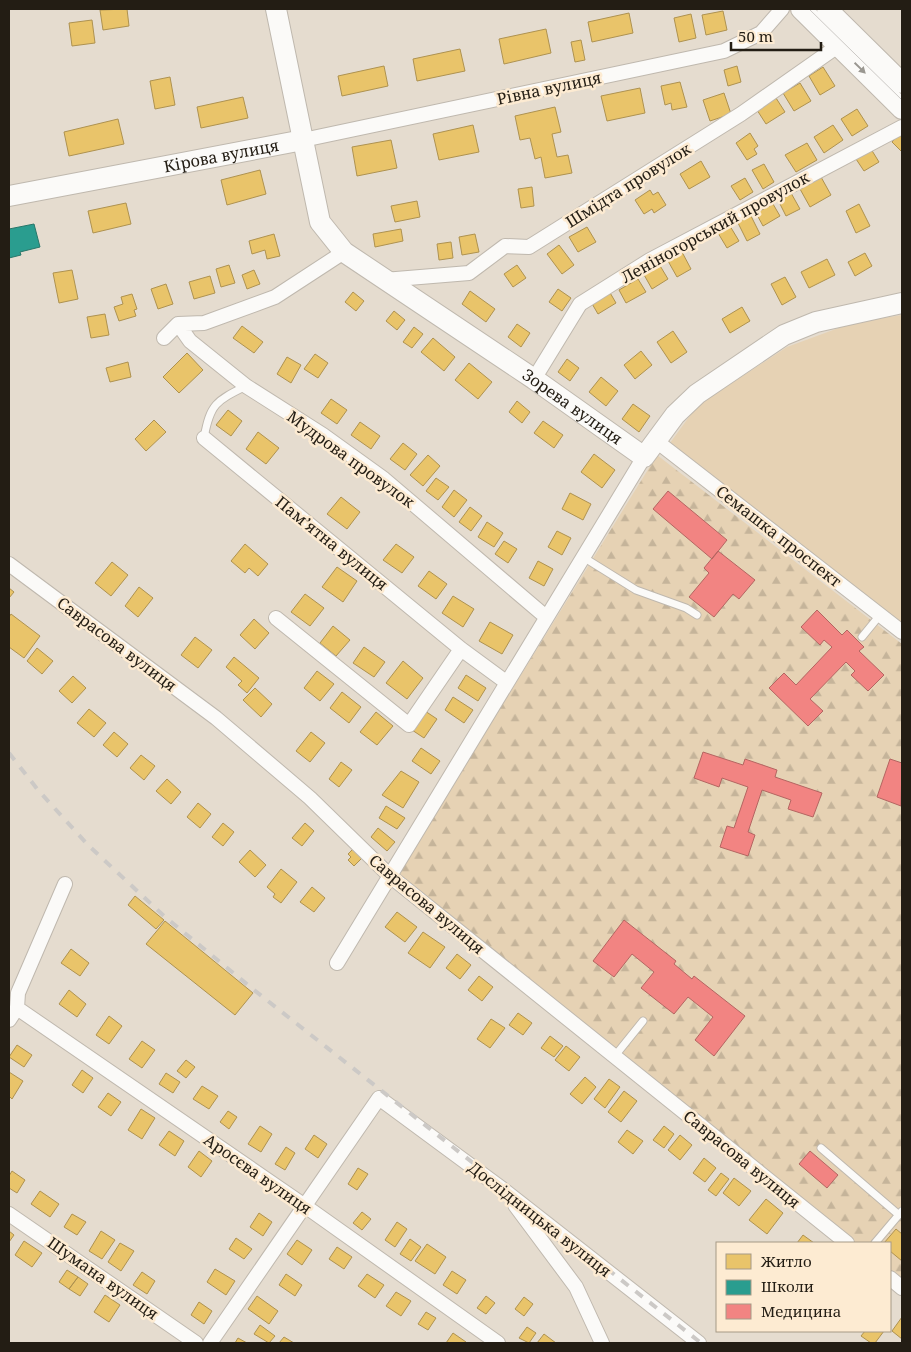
<svg xmlns="http://www.w3.org/2000/svg" width="911" height="1352" font-family="'Noto Serif',serif">
  <style>
    .green { fill: #e6d2b4 }
    .forest { fill: url(#forest-firs) }
    .homes { fill: #e9c46a; stroke: #ae9250 }
    .schools { fill: #2a9d8f; stroke: #28776a }
    .health { fill: #f28482; stroke: #b46561 }
    .lines { fill: none; stroke-linecap: round; stroke-linejoin: round }
    .lane-casing { stroke: #bfb8ae; stroke-width: 9 }
    .street-casing { stroke: #bfb8ae; stroke-width: 16 }
    .secondary-casing { stroke: #bfb8ae; stroke-width: 22 }
    .lane { stroke: #fbfaf8; stroke-width: 7 }
    .street { stroke: #fbfaf8; stroke-width: 14 }
    .secondary { stroke: #fbfaf8; stroke-width: 20 }
    .tram { stroke: #ccc9c6; stroke-width: 1 }
    .rail { stroke: #ccc9c6; stroke-width: 4; stroke-dasharray: 9 9; stroke-linecap: butt }
    .oneway { fill: #9a9791 }
    .labels { text-anchor: middle; dominant-baseline: central; stroke-width: 5; stroke-linejoin: round; paint-order: stroke }
    .street-label { font-size: 16px; fill: #231d14; stroke: #fdebd2 }
  </style>
  <defs>
    <pattern id="forest-firs" width="22" height="20" patternUnits="userSpaceOnUse" patternTransform="scale(1.25)"><rect width="22" height="20" fill="#e6d2b4"/><path d="M5 1l3.5 6h-7zM16 11l3.5 6h-7z" fill="#c5b49a"/></pattern>
  </defs>
  <rect width="100%" height="100%" fill="#e5dccf"/>
  <!-- green -->
  <path class="green" d="M902,315V625L670,443L697,406L787,347L852,323Z"/>
  <!-- forest -->
  <path class="forest" d="M657,455L902,644V1285L890,1275V1243H851L397,875Z"/>
  <!-- homes -->
  <path class="homes" d="M127,9L129,26L103,30L100,10Z
    M723,11L727,30L706,35L702,15Z
    M629,13L633,33L592,42L588,22Z
    M691,14L696,38L679,42L674,18Z
    M92,20L95,43L72,46L69,23Z
    M546,29L551,53L504,64L499,39Z
    M581,40L585,60L575,62L571,42Z
    M460,49L465,71L417,81L413,59Z
    M384,66L388,86L342,96L338,76Z
    M737,66L741,82L728,86L724,70Z
    M823,67L835,86L820,95L809,76Z
    M170,77L175,105L155,109L150,81Z
    M680,82L687,107L672,110L671,103L665,105L661,86Z
    M800,83L811,101L794,111L783,93Z
    M640,88L645,113L607,121L601,96Z
    M724,93L731,114L710,121L703,100Z
    M243,97L248,118L201,128L197,107Z
    M776,98L785,112L766,124L757,110Z
    M555,107L561,132L552,134L557,157L568,155L572,173L545,178L541,157L535,159L530,138L520,140L515,116Z
    M857,109L868,126L852,136L841,119Z
    M118,119L124,144L69,156L64,132Z
    M473,125L479,152L439,160L433,134Z
    M833,125L843,140L824,153L814,137Z
    M902,131V152L892,142Z
    M750,133L758,146L754,149L757,154L747,160L736,143Z
    M391,140L397,168L357,176L352,147Z
    M807,143L817,160L796,172L785,155Z
    M871,149L879,162L864,171L856,159Z
    M701,161L710,177L689,189L680,174Z
    M764,164L774,182L763,189L752,170Z
    M260,170L266,194L227,205L221,180Z
    M821,177L831,195L810,207L800,189Z
    M745,178L753,192L740,200L731,186Z
    M532,187L534,206L521,208L518,189Z
    M650,190L653,195L658,192L666,205L654,213L652,209L644,214L635,200Z
    M791,193L800,209L786,216L778,200Z
    M417,201L420,217L395,222L391,206Z
    M126,203L131,224L93,233L88,211Z
    M773,204L780,216L763,226L756,213Z
    M859,204L870,226L856,233L846,211Z
    M750,214L760,234L747,241L737,221Z
    M730,226L739,241L727,248L718,233Z
    M587,227L596,242L578,252L569,237Z
    M401,229L403,241L375,247L373,234Z
    M274,234L280,256L267,259L265,250L252,254L249,241Z
    M475,234L479,252L462,255L459,237Z
    M451,242L453,258L439,260L437,244Z
    M559,245L574,265L562,274L547,254Z
    M682,252L691,269L677,277L668,261Z
    M865,253L872,266L855,276L848,262Z
    M827,259L835,275L809,288L801,272Z
    M659,264L668,279L652,289L643,273Z
    M229,265L235,283L221,287L216,269Z
    M517,265L526,278L513,287L504,274Z
    M72,270L78,299L59,303L53,273Z
    M254,270L260,284L247,289L242,275Z
    M210,276L215,293L194,299L189,282Z
    M785,277L796,297L782,305L771,284Z
    M638,279L646,292L626,303L619,290Z
    M166,284L173,304L158,309L151,289Z
    M558,289L571,298L562,311L549,302Z
    M470,291L495,309L486,322L462,304Z
    M609,291L616,303L598,314L591,302Z
    M353,292L364,301L356,311L345,302Z
    M132,294L137,309L134,310L136,316L119,321L114,307L123,304L121,297Z
    M742,307L750,321L730,333L722,319Z
    M394,311L405,320L397,330L386,321Z
    M105,314L109,335L91,338L87,317Z
    M517,324L530,333L521,347L508,337Z
    M242,326L263,342L254,353L233,338Z
    M414,327L423,334L412,348L403,342Z
    M673,331L687,352L671,363L657,342Z
    M433,338L455,357L444,371L421,352Z
    M641,351L652,365L635,379L624,365Z
    M187,353L203,370L179,393L163,377Z
    M315,354L328,363L318,378L304,369Z
    M287,357L301,365L291,383L277,374Z
    M567,359L579,368L570,381L558,372Z
    M128,362L131,377L110,382L106,368Z
    M469,363L492,382L478,399L455,380Z
    M601,377L618,391L606,406L589,392Z
    M331,399L347,410L337,424L321,413Z
    M517,401L530,412L522,423L509,412Z
    M633,404L650,416L639,432L622,419Z
    M228,410L242,421L231,436L216,425Z
    M154,420L166,432L146,451L135,439Z
    M543,421L563,435L554,448L534,433Z
    M360,422L380,436L371,449L351,435Z
    M258,432L279,448L266,464L246,449Z
    M403,443L417,454L405,470L390,459Z
    M594,454L615,470L602,488L581,472Z
    M428,455L440,466L423,486L410,475Z
    M436,478L449,487L438,500L426,491Z
    M454,490L467,500L454,517L442,507Z
    M570,493L591,504L583,520L562,509Z
    M341,497L360,512L347,529L327,514Z
    M470,507L482,516L471,531L459,522Z
    M487,522L503,533L494,547L478,537Z
    M557,531L571,538L562,555L548,547Z
    M504,541L517,549L508,563L495,554Z
    M245,544L268,564L258,576L249,568L245,573L231,561Z
    M396,544L414,557L402,573L383,560Z
    M538,561L553,569L544,586L529,578Z
    M112,562L128,575L111,596L95,583Z
    M337,567L357,581L343,602L322,587Z
    M429,571L447,584L436,599L418,586Z
    M139,587L153,598L138,617L125,606Z
    M9,588L14,592L9,598Z
    M305,594L324,608L310,626L291,612Z
    M453,596L474,609L463,627L442,613Z
    M11,614L40,636L24,658L9,647V617Z
    M254,619L269,633L255,649L240,635Z
    M490,622L513,635L502,654L479,641Z
    M333,626L350,640L336,656L320,643Z
    M195,637L212,650L198,668L181,655Z
    M364,647L385,662L374,677L353,663Z
    M37,648L53,661L42,674L27,661Z
    M234,657L259,678L247,693L238,685L242,681L226,667Z
    M403,661L423,678L407,699L386,683Z
    M317,671L334,684L320,701L304,688Z
    M466,675L486,688L478,701L458,688Z
    M73,676L86,688L72,703L59,691Z
    M255,688L272,704L261,717L243,700Z
    M342,692L361,707L349,723L330,708Z
    M453,697L473,710L464,723L445,710Z
    M89,709L106,723L94,737L77,723Z
    M425,711L437,719L424,738L412,730Z
    M376,712L393,726L377,745L360,732Z
    M114,732L128,744L117,757L103,745Z
    M311,732L325,743L310,762L296,751Z
    M421,748L440,761L431,774L412,761Z
    M141,755L155,766L144,780L130,768Z
    M341,762L352,770L339,787L329,779Z
    M401,771L419,782L403,808L382,795Z
    M167,779L181,792L171,804L156,791Z
    M198,803L211,814L200,828L187,817Z
    M386,806L405,818L397,829L379,818Z
    M223,823L234,832L223,846L212,837Z
    M305,823L314,831L302,846L292,838Z
    M378,828L395,842L387,851L371,837Z
    M354,848L363,857L354,866L348,860L351,857L348,854Z
    M250,850L266,865L255,877L239,862Z
    M281,869L297,882L281,903L273,897L275,894L267,887Z
    M312,887L325,898L314,912L300,902Z
    M135,896L164,920L156,929L128,905Z
    M397,912L417,927L405,942L385,927Z
    M165,921L253,993L235,1015L146,944Z
    M423,932L445,947L430,968L408,953Z
    M71,949L89,963L80,976L61,963Z
    M457,954L471,965L460,979L446,968Z
    M479,976L493,987L482,1001L468,990Z
    M69,990L86,1004L77,1017L59,1004Z
    M518,1013L532,1023L523,1035L509,1025Z
    M109,1016L122,1026L109,1044L96,1035Z
    M491,1019L505,1028L490,1048L477,1039Z
    M550,1036L563,1046L554,1057L541,1048Z
    M142,1041L155,1050L142,1068L129,1059Z
    M17,1045L32,1055L24,1067L9,1057Z
    M566,1046L580,1057L569,1071L555,1060Z
    M186,1060L195,1067L186,1078L177,1071Z
    M82,1070L93,1078L83,1093L72,1085Z
    M9,1072L23,1081L12,1099L9,1096Z
    M166,1073L180,1082L173,1093L159,1084Z
    M585,1077L596,1087L582,1104L570,1094Z
    M609,1079L620,1087L605,1108L594,1099Z
    M202,1086L218,1096L209,1109L193,1099Z
    M624,1091L637,1101L621,1122L608,1112Z
    M108,1093L121,1102L111,1116L98,1107Z
    M141,1109L155,1118L142,1139L128,1130Z
    M228,1111L237,1117L229,1129L220,1122Z
    M260,1126L272,1134L261,1152L248,1144Z
    M664,1126L674,1134L664,1148L653,1140Z
    M627,1130L643,1141L633,1154L618,1142Z
    M169,1131L184,1141L175,1156L159,1145Z
    M314,1135L327,1144L318,1158L305,1149Z
    M680,1135L692,1145L680,1160L668,1150Z
    M286,1147L295,1153L285,1170L275,1164Z
    M199,1151L212,1161L201,1177L188,1167Z
    M704,1158L716,1168L705,1182L693,1173Z
    M358,1168L368,1174L357,1190L348,1184Z
    M12,1171L25,1180L17,1193L9,1188V1176Z
    M721,1173L729,1179L716,1196L708,1190Z
    M734,1178L751,1191L739,1206L723,1193Z
    M40,1191L59,1204L50,1217L31,1204Z
    M766,1199L783,1213L767,1234L749,1220Z
    M362,1212L371,1219L362,1230L353,1223Z
    M259,1213L272,1222L263,1236L250,1227Z
    M72,1214L86,1222L77,1235L64,1227Z
    M397,1222L407,1229L395,1247L385,1240Z
    M896,1229L902,1234V1261L890,1251V1243H884Z
    M9,1231L14,1235L9,1242Z
    M101,1231L115,1240L102,1259L89,1251Z
    M803,1235L814,1243H797Z
    M236,1238L252,1249L244,1259L229,1249Z
    M410,1239L421,1247L411,1261L400,1254Z
    M297,1240L312,1250L302,1265L287,1254Z
    M24,1241L42,1253L32,1267L15,1255Z
    M120,1243L134,1251L121,1271L108,1262Z
    M427,1244L446,1257L435,1274L415,1261Z
    M337,1247L352,1257L344,1269L329,1259Z
    M215,1269L235,1281L226,1295L207,1282Z
    M67,1270L78,1277L69,1289L59,1282Z
    M452,1271L466,1280L457,1294L443,1285Z
    M142,1272L155,1281L147,1294L133,1285Z
    M286,1274L302,1285L295,1296L279,1285Z
    M367,1274L384,1285L375,1298L358,1286Z
    M78,1277L88,1284L80,1296L69,1289Z
    M396,1292L411,1301L401,1316L386,1306Z
    M105,1295L120,1305L109,1322L94,1312Z
    M257,1296L278,1311L269,1324L248,1309Z
    M486,1296L495,1303L486,1314L477,1308Z
    M524,1297L533,1304L524,1316L515,1309Z
    M199,1302L212,1311L204,1324L191,1315Z
    M426,1312L436,1318L428,1330L418,1324Z
    M902,1317V1339L892,1331Z
    M260,1325L275,1336L269,1343L254,1334Z
    M527,1327L536,1333L529,1343L519,1338Z
    M865,1331H884L875,1343H871L861,1336Z
    M453,1333L466,1342L465,1343H446Z
    M544,1334L556,1343H537Z
    M284,1337L294,1343H279Z
    M238,1338L247,1343H235Z"/>
  <!-- schools -->
  <path class="schools" d="M34,224L40,247L20,252L21,255L9,258V229Z"/>
  <!-- health -->
  <path class="health" d="M668,491L727,540L712,559L653,509Z
    M718,551L755,580L739,599L733,594L714,617L689,597L709,573L704,568Z
    M817,610L842,635L847,630L864,647L859,651L884,675L868,691L851,675L855,671L846,662L810,699L823,711L808,726L769,688L784,673L796,685L832,647L824,640L820,645L801,627Z
    M703,752L743,765L745,759L777,770L775,777L822,793L813,817L788,809L791,800L762,790L748,832L755,835L748,856L720,847L727,826L734,828L748,787L722,778L719,787L694,778Z
    M890,759L902,763L901,806L877,797Z
    M624,920L676,961L674,964L692,979L694,976L745,1016L714,1056L695,1040L713,1017L688,997L674,1014L641,988L654,972L632,954L614,977L593,961Z
    M810,1151L838,1175L827,1188L799,1164Z"/>
  <g class="lines">
    <defs>
      <path id="lane" d="M204,438C210,404 216,401 246,386
        M583,557L636,590L686,608L697,615
        M862,637L880,615
        M614,1057L643,1021
        M821,1148L899,1215
        M875,1243L902,1211"/>
      <path id="street" d="M303,140L724,51L761,33L782,9
        M384,280L469,273L505,246L529,247L741,114L845,41
        M178,324L190,341L246,386L323,435L384,479L546,617
        M164,338L178,324L204,323L275,297L344,252
        M534,379L580,304L650,260L902,127
        M204,438L461,649L506,682
        M655,440L902,632
        M9,564L216,718L310,798L390,876L847,1243
        M276,618L409,725L461,649
        M337,963L644,457
        M17,1008L305,1206L498,1343
        M9,1020L17,1008L18,993L65,884
        M515,1205L576,1287L602,1343
        M9,1214L196,1343
        M890,1278L902,1288
        M210,1343L379,1098L505,1191L699,1343"/>
      <g id="secondary">
        <path d="M801,9L902,109"/>
        <path d="M827,9L902,83"/>
        <path id="s1" d="M303,140L320,222L344,252L534,379L644,457L675,415L697,394L784,335L816,322L902,303"/>
        <path id="s2" d="M9,196L303,140L276,9"/>
      </g>
    </defs>
    <!-- lane casing -->
    <use href="#lane" class="lane-casing"/>
    <!-- street casing -->
    <use href="#street" class="street-casing"/>
    <!-- secondary casing -->
    <use href="#secondary" class="secondary-casing"/>
    <!-- lane -->
    <use href="#lane" class="lane"/>
    <!-- street -->
    <use href="#street" class="street"/>
    <!-- secondary -->
    <use href="#secondary" class="secondary"/>
    <!-- tram -->
    <path class="tram" d="M809,9L902,100"/>
    <!-- rail -->
    <path class="rail" d="M9,753L38,790L88,845L164,916L254,990L701,1343"/>
  </g>
  <!-- one-way arrows -->
  <defs><path id="oneway-solid" d="M-6-.8H1V-3.2L6.5 0L1 3.2V.8H-6Z" transform="scale(1.25)"/></defs>
  <use class="oneway" href="#oneway-solid" transform="translate(860 68) rotate(44)"/>
  <g class="labels">
    <!-- street labels -->
    <g class="street-label">
      <text transform="translate(549 88) rotate(-12)">Рівна вулиця</text>
      <text stroke="none"><textPath href="#s2" startOffset="216">Кірова вулиця</textPath></text>
      <text transform="translate(628 185) rotate(-32)">Шмідта провулок</text>
      <text transform="translate(715 227) rotate(-29)">Леніногорський провулок</text>
      <text stroke="none"><textPath href="#s1" startOffset="398">Зорева вулиця</textPath></text>
      <text transform="translate(351 459) rotate(36)">Мудрова провулок</text>
      <text transform="translate(779 536) rotate(38)">Семашка проспект</text>
      <text transform="translate(332 543) rotate(39)">Пам’ятна вулиця</text>
      <text transform="translate(117 644) rotate(37)">Саврасова вулиця</text>
      <text transform="translate(427 904) rotate(40)">Саврасова вулиця</text>
      <text transform="translate(742 1159) rotate(39)">Саврасова вулиця</text>
      <text transform="translate(258 1174) rotate(35)">Аросєва вулиця</text>
      <text transform="translate(540 1219) rotate(38)">Дослідницька вулиця</text>
      <text transform="translate(103 1278) rotate(35)">Шумана вулиця</text>
    </g>
  </g>
  <!-- border -->
  <rect width="911" height="1352" fill="none" stroke="#231d14" stroke-width="20"/>
  <!-- legend -->
  <rect x="716" y="1242" width="175" height="90" fill="#fdebd2" stroke="#a69986"/>
  <rect x="726" y="1254" width="25" height="15" fill="#e9c46a" stroke="#a69986"/>
  <text x="761" y="1267" font-size="15" fill="#231d14">Житло</text>
  <rect x="726" y="1280" width="25" height="15" fill="#2a9d8f" stroke="#a69986"/>
  <text x="761" y="1292" font-size="15" fill="#231d14">Школи</text>
  <rect x="726" y="1304" width="25" height="15" fill="#f28482" stroke="#a69986"/>
  <text x="761" y="1317" font-size="15" fill="#231d14">Медицина</text>
  <!-- scale -->
  <path d="M731 42v8h90v-8" fill="none" stroke="#231d14" stroke-width="2.5"/>
  <text x="738" y="42" font-size="15" fill="#231d14" stroke="#fdebd2" stroke-width="4" paint-order="stroke">50 m</text>
</svg>
